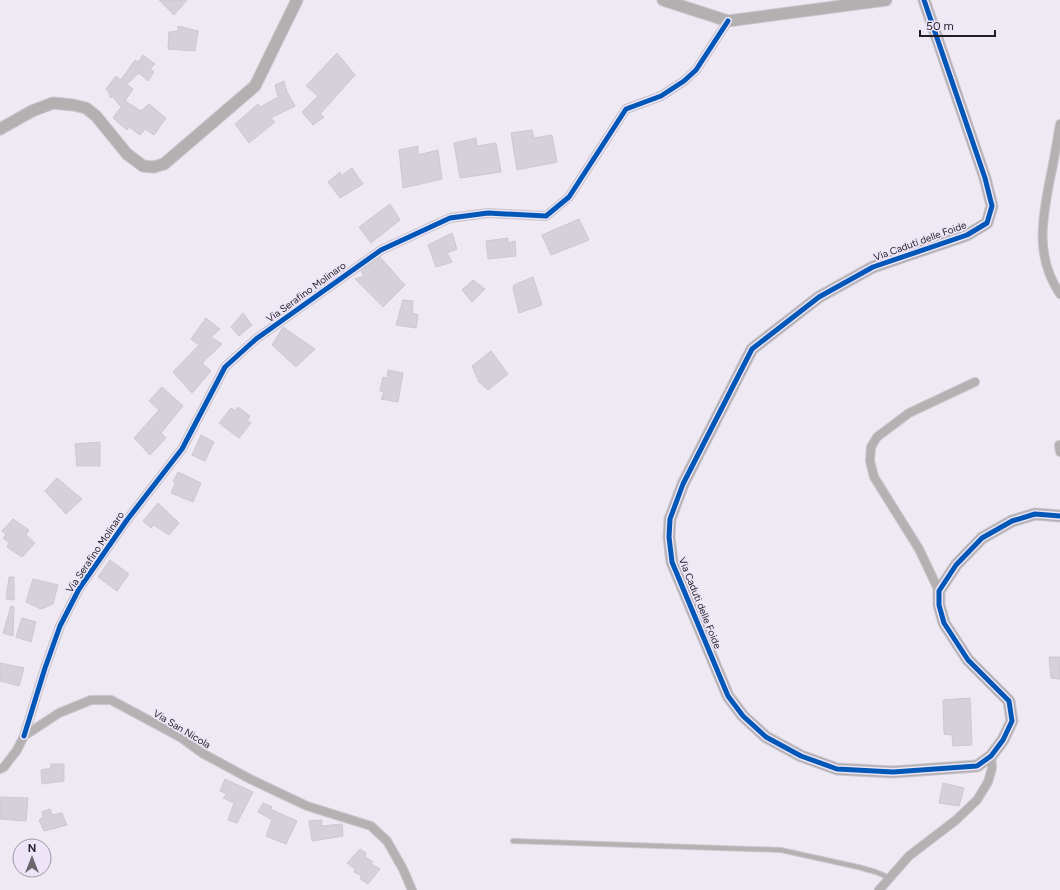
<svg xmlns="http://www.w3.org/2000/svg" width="1060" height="890" font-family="Figtree,sans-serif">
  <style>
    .building { fill: #d5d1d9; stroke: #ccc8d0 }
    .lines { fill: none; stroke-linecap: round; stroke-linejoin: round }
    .lane-casing { stroke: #c9c5cd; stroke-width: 6 }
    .street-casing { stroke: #c9c5cd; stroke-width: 10 }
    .secondary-casing { stroke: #c9c5cd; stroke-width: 13 }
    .lane { stroke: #b4b1b2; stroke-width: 4 }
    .street { stroke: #b4b1b2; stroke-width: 8 }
    .secondary { stroke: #b3b0b2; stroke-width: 11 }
    .cycleway-casing { stroke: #ede5f7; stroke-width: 8 }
    .cycleway { stroke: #0057b8; stroke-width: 5 }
    .labels { text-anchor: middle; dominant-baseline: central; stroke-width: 3.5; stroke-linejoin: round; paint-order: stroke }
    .street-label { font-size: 10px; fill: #211f25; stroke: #ede5f7 }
  </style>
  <rect width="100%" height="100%" fill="#eee9f3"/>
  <!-- building -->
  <path class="building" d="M159,0H187L174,15Z
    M178,26L198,31L195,51L168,49L169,32L178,31Z
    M337,53L355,75L320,114L324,117L313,125L302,112L318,96L306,86Z
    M143,55L155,64L150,69L154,72L148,81L139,73L127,84L133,89L125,101L141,111L149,104L166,118L154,135L145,129L140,135L129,127L127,130L113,118L121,107L113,97L111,98L109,96L110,94L106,89L116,76L121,80L135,60L138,62Z
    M284,81L287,92L295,106L271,118L275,122L249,143L235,124L258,104L260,107L278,97L275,85Z
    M532,130L534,138L552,135L557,162L517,170L511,133Z
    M476,138L477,146L496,143L501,172L460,178L454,143Z
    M418,146V155L438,150L442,179L403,188L399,150Z
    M352,168L363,184L340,198L328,182L340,172L341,176Z
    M390,204L400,220L371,243L359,227Z
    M579,219L589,240L551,255L542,235Z
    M452,233L457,249L447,253L452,262L436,267L428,245Z
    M508,238V243L515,241L516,256L488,259L486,241Z
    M380,257L405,285L383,307L355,279L364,276L361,271Z
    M533,277L542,305L519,313L513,288L514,285Z
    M473,280L485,289L472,302L462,290Z
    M403,300L413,301L412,313L418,315L416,328L396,325Z
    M243,313L252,325L239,336L231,327Z
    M206,318L220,329L211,337L222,344L202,363L211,371L192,393L173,372L199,345L191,339Z
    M283,327L315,349L296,367L272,345Z
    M491,351L508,374L488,390L479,382L472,366Z
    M388,370L403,373L398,402L381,399L384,392L380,391L383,377L387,378Z
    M162,387L183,406L161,433L166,438L150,455L134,438L159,410L149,401Z
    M238,407L250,416L247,421L251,423L239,438L219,423L231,408L235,411Z
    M201,435L214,442L205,461L192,455Z
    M100,442V466H77L75,444Z
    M178,472L201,483L193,502L171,493L175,484L173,482Z
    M57,478L82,499L66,514L45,491Z
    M158,503L179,523L169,535L154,525L151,528L143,521Z
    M13,519L29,530L26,535L35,543L22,557L7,547L9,543L3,538L6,535L2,531Z
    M110,560L129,574L117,591L98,577Z
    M9,577H14V600L6,599Z
    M33,579L58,585L53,604L41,609L26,602Z
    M11,606L14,607L13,636L3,633Z
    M22,618L36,622L31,642L16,637Z
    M1049,657H1060V679L1051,678Z
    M0,663L24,668L19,686L0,681Z
    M970,698L972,745L953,746L952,735L944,734L943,700Z
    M51,764H64V781L42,784L41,770L51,768Z
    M225,779L253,792L237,823L228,820L234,803L223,798L227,794L220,791Z
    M943,783L964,788L959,806L939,803Z
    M0,797L28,798L26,821L0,819Z
    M263,803L272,807L270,809L297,821L286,844L266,836L272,820L258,812Z
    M50,809L52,815L62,813L67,825L44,831L39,820L43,817L42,812Z
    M322,820L321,826L342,824L343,836L312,841L309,821Z
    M360,849L366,853L365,857L373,862L371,864L380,869L368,884L360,879L362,876L354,872L355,869L347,863Z"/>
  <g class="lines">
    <defs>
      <path id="lane" d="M513,841L781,850L858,867L876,872L890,878"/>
      <path id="street" d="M1060,124C1057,142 1054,161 1050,179C1042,220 1035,257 1060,294
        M1059,445L1060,452
        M939,591L919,549L874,477L870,461L871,447L877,437L909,413L975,382
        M24,736L45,668L60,626L79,589L127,520L182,449L225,367L256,339L381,250L450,218L488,213L546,216L569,197L626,109L661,96L684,81L696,70L728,21
        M0,769L4,767L17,750L24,736L59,713L91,700H111L180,737L202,753L250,779L307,806L371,826L387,841L403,869L412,890
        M879,890L909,856L956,820L977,800L988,782L992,768L991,756"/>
      <path id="secondary" d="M663,0L728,21L886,0
        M924,0L985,178L992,206L987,223L967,235L873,267L819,297L752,349L683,484L670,519L669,537L672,562L728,696L743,716L766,737L801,756L837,769L893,772L977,766L991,756L1003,740L1012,721L1009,701L968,660L944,623L939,605V591L956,565L982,538L1012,521L1035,514L1060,516
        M0,129L32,111L53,103L73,105L86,108L96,116L127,154L143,166L154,167L164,164L255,86L297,0"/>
    </defs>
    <!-- lane casing -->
    <use href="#lane" class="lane-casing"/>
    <!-- street casing -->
    <use href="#street" class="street-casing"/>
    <!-- secondary casing -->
    <use href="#secondary" class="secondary-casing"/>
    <!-- lane -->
    <use href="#lane" class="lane"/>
    <!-- street -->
    <use href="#street" class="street"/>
    <!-- secondary -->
    <use href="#secondary" class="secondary"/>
    <defs>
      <path id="cycleway" d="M924,0L985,178L992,206L987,223L967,235L873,267L819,297L752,349L683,484L670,519L669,537L672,562L728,696L743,716L766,737L801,756L837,769L893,772L977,766L991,756L1003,740L1012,721L1009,701L968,660L944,623L939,605V591L956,565L982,538L1012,521L1035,514L1060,516
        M24,736L45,668L60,626L79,589L127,520L182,449L225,367L256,339L381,250L450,218L488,213L546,216L569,197L626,109L661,96L684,81L696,70L728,21"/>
    </defs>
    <!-- cycleway casing -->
    <use href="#cycleway" class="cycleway-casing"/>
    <!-- cycleway -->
    <use href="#cycleway" class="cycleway"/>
  </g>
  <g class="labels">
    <!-- street labels -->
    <g class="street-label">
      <text transform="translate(920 241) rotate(-20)">Via Caduti delle Foide</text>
      <text transform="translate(306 292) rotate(-36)">Via Serafino Molinaro</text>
      <text transform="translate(95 552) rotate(-56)">Via Serafino Molinaro</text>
      <text transform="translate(700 603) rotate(68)">Via Caduti delle Foide</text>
      <text transform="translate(182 729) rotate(31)">Via San Nicola</text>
    </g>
  </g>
  <!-- north arrow -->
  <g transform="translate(32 858)"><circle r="19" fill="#ede5f7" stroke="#9b96a3"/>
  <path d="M0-3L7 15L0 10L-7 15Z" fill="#69666d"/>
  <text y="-6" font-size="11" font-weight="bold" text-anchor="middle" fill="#211f25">N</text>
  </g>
  <!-- scale -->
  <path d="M920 30v6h75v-6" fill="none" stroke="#211f25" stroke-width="2"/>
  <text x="926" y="30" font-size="12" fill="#211f25" stroke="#ede5f7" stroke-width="3" paint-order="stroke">50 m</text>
</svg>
